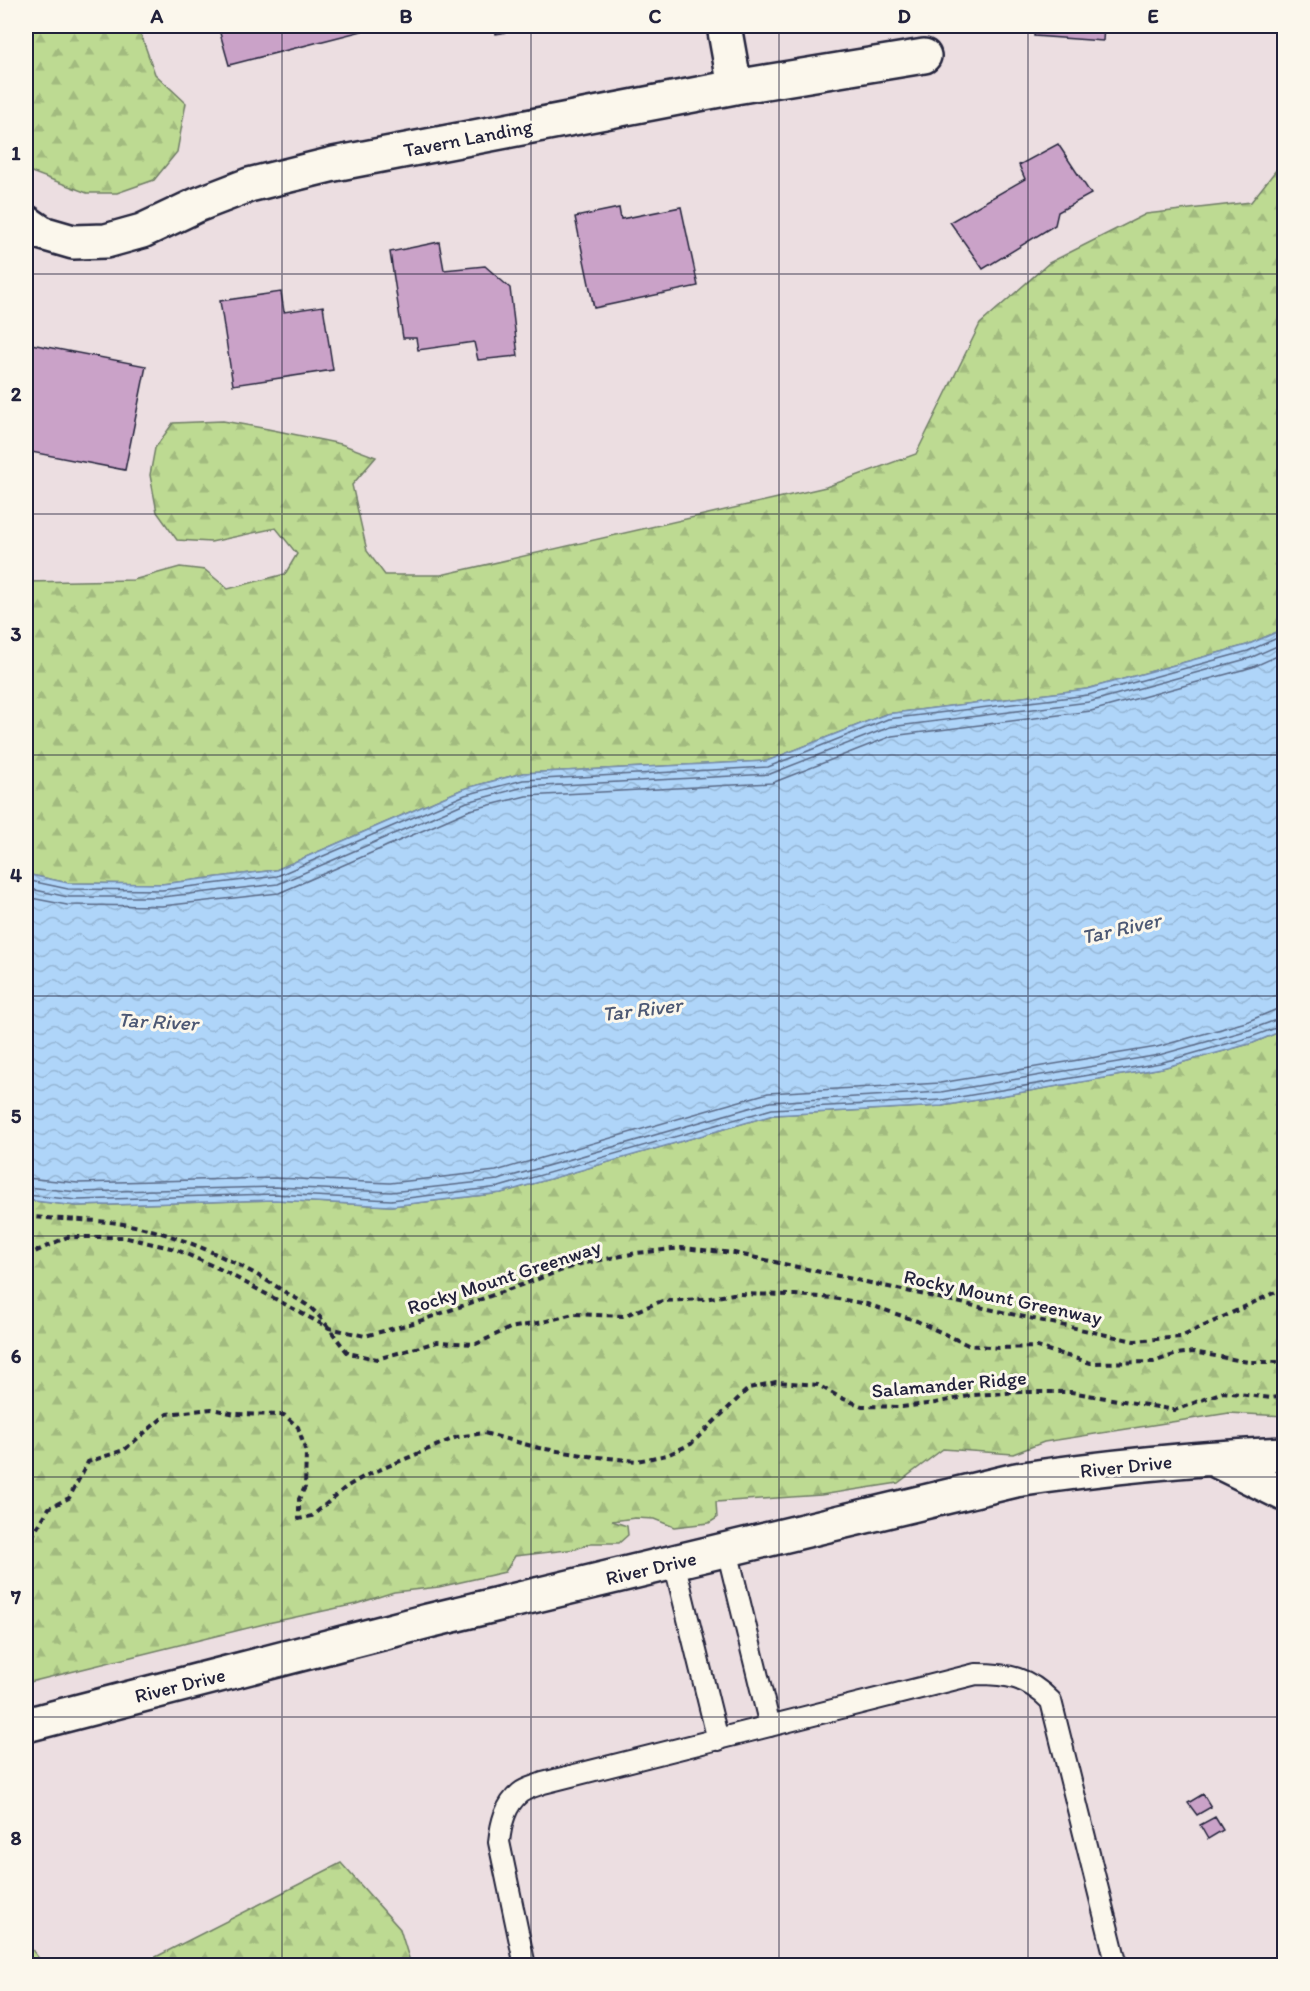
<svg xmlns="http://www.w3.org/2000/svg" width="1310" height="1991" font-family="Itim,sans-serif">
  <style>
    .forest { fill: url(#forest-firs); stroke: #707e66; stroke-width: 1.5 }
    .water { fill: url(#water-waves); stroke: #778dad; stroke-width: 1.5 }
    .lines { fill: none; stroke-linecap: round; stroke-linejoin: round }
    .shore { stroke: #5a6a87; stroke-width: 1.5 }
    .building { fill: #caa2c8; stroke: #22223b; stroke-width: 1.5 }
    .lane-casing { stroke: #22223b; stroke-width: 24 }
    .street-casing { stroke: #22223b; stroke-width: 38 }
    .path { stroke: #22223b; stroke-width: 4; stroke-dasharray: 6 4.5; stroke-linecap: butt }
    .lane { stroke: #fbf7ec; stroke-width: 20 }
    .street { stroke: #fbf7ec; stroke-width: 33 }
    .grid { fill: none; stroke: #22223b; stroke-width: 1.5; stroke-opacity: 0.55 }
    .labels { text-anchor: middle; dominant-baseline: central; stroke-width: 6; stroke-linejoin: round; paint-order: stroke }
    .street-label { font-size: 20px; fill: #22223b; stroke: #fbf7ec }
    .water-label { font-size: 21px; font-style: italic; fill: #4c5874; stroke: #fbf7ec }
    .neatline { fill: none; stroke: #22223b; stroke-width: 2 }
    .grid-label { font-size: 20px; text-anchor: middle; font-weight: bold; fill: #22223b }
  </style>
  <defs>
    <pattern id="forest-firs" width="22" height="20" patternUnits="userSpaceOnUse" patternTransform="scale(1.5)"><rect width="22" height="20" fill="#bdda92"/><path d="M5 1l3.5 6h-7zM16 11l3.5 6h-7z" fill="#a2bb7f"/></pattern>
    <pattern id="water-waves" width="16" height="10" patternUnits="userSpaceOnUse" patternTransform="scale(1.5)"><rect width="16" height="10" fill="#afd5f9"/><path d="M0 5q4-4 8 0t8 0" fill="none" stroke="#96b7d6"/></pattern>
  </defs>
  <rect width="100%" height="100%" fill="#ecdee1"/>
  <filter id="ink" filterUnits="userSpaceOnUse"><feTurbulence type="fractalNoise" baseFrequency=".0167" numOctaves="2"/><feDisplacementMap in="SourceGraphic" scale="12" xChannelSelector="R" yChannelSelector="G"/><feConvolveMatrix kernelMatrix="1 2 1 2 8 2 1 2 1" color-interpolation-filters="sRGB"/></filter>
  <g filter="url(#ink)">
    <!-- forest -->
    <path class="forest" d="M26,26H138L155,74L186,103L177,152L154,180L117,193H87L26,170Z
      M1284,160V629L1247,645L1087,689L886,714L767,761L523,773L463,789L276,870L162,884L68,883L26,874V582L133,580L180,567L205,570L228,589L285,574L297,554L276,528L211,542L177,540L157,512L150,475L155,448L173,423L223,421L268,429L341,444L376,457L352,485L367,551L385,575H441L826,487L916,454L980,324L1049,263L1146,214L1251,202Z
      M1284,1030V1416L1229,1413L1044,1442L1013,1454L943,1449L898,1483L821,1495L716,1502L717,1518L709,1523L674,1527L654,1519L635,1518L612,1521L627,1526L628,1535L619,1543H591L576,1549L515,1556L505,1572L439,1587L394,1592L356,1604L268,1623L26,1683V1200L77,1206L275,1200L391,1206L501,1193L773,1115L942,1106L1162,1068L1253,1043Z
      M341,1863L400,1929L411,1965H140Z
      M26,1942L44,1965H26Z"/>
    <!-- water -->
    <path class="water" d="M1284,629V1030L1253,1043L1162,1068L942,1106L773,1115L501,1193L391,1206L275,1200L77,1206L26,1200V874L68,883L162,884L276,870L463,789L523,773L767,761L886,714L1087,689L1247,645Z"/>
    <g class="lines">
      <!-- shore -->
      <path class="shore" d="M26,880L68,889L162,890L277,876L465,795L523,780L768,767L888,719L1088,695L1248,651L1284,635
        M26,888L68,897H162L278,884L467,802L524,787L770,774L890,727L1089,702L1250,658L1284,643
        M26,897L67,905L162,906L279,893L470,810L526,796L772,783L892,736L1091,711L1253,667L1284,653
        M26,1178L78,1183L275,1178L390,1183L496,1171L768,1093L940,1083L1157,1047L1246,1022L1275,1010L1284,1008
        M26,1187L78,1192L275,1187L391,1192L498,1180L770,1102L941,1092L1159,1055L1249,1030L1284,1017
        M26,1195L78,1200L275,1194L391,1200L499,1187L772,1109L942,1100L1160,1063L1251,1037L1284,1025"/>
    </g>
    <!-- building -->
    <path class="building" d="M218,26H361L362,31L229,65Z
      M495,26H538V27L496,34Z
      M1035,26H1104L1103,41L1034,36Z
      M1058,144L1091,194L1058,212L1055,225L983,269L950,222L1025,179L1019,165Z
      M681,207L698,286L594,308L575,217L619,208L621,219Z
      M439,242L444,270L485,266L510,288L518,356L478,360L474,342L418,350L416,338H403L390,252Z
      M281,292L284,312L323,306L333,370L233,385L220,301Z
      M31,344L146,366L125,470L26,451V374Z
      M1203,1794L1211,1807L1197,1815L1188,1803Z
      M1215,1817L1223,1830L1208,1839L1200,1825Z"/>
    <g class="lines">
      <defs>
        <path id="lane" d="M727,1550L770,1726
          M674,1562L718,1740
          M525,1966L499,1842C501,1824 505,1805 520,1793C526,1788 536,1786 543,1783L976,1674C1009,1674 1027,1677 1051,1701L1117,1966"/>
        <path id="street" d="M724,26L735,87
          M26,222L42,233L73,242L106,241L142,231L197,205L249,185L334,164L735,87L924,56
          M1213,1459L1284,1494
          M26,1725L428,1621L1016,1480C1105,1467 1194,1458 1284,1454"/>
      </defs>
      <!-- lane casing -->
      <use href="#lane" class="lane-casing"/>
      <!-- street casing -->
      <use href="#street" class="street-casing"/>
      <!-- path -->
      <path class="path" d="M26,1216C56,1220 87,1219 117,1223C171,1230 237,1261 282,1290C292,1297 305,1302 313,1310C327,1323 336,1339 348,1353L377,1359L437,1342L476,1344L510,1328L543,1322L573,1314L623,1316L662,1301L705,1299L733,1294L795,1295L833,1298L867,1304L917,1321L968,1345L999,1348L1037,1347L1091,1363L1153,1362L1177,1354L1193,1352L1248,1362H1284
        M26,1256L67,1237H123L175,1249L222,1270L329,1328L365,1336L417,1322L580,1264L637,1253L682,1248L734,1253L1134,1341L1181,1337L1284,1288
        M26,1609L28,1606L27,1545L49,1508L69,1498L88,1462L124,1450L167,1414L212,1409L235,1414L284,1415L298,1427L306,1452L305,1487L299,1499V1519L312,1516L346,1487L365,1476L457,1437L484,1433L539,1448L589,1456L637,1461L667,1455L691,1444L749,1388L776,1382L818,1385L839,1397L862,1406L902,1407L935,1403L974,1395L1021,1392H1071L1175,1410L1223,1392L1271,1398L1284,1396"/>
      <!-- lane -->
      <use href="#lane" class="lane"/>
      <!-- street -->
      <use href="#street" class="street"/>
    </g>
  </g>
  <!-- grid -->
  <path class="grid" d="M282,26V1966M531,26V1966M779,26V1966M1028,26V1966M26,274H1284M26,514H1284M26,755H1284M26,996H1284M26,1236H1284M26,1477H1284M26,1717H1284"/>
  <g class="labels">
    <!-- street labels -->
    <g class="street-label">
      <text transform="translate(468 138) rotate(-11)">Tavern Landing</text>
      <text transform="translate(504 1277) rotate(-18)">Rocky Mount Greenway</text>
      <text transform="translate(1003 1297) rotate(12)">Rocky Mount Greenway</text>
      <text transform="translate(949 1384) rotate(-5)">Salamander Ridge</text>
      <text transform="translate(1126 1466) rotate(-6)">River Drive</text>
      <text transform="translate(651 1568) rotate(-13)">River Drive</text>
      <text transform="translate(180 1685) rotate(-14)">River Drive</text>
    </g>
    <!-- water labels -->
    <g class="water-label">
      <text transform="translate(1121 928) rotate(-13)">Tar River</text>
      <text transform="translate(642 1009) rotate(-7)">Tar River</text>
      <text transform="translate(158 1021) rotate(3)">Tar River</text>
    </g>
  </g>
  <!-- margin -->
  <rect width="1310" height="1991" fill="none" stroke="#fbf7ec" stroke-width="66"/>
  <rect x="33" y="33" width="1244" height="1925" class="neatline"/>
  <g class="grid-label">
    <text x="157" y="23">A</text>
    <text x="406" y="23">B</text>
    <text x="655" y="23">C</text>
    <text x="904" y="23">D</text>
    <text x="1153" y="23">E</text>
    <text x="16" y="160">1</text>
    <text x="16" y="401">2</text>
    <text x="16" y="641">3</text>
    <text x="16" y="882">4</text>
    <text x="16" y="1123">5</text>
    <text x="16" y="1363">6</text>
    <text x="16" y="1604">7</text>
    <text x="16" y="1845">8</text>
  </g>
</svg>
